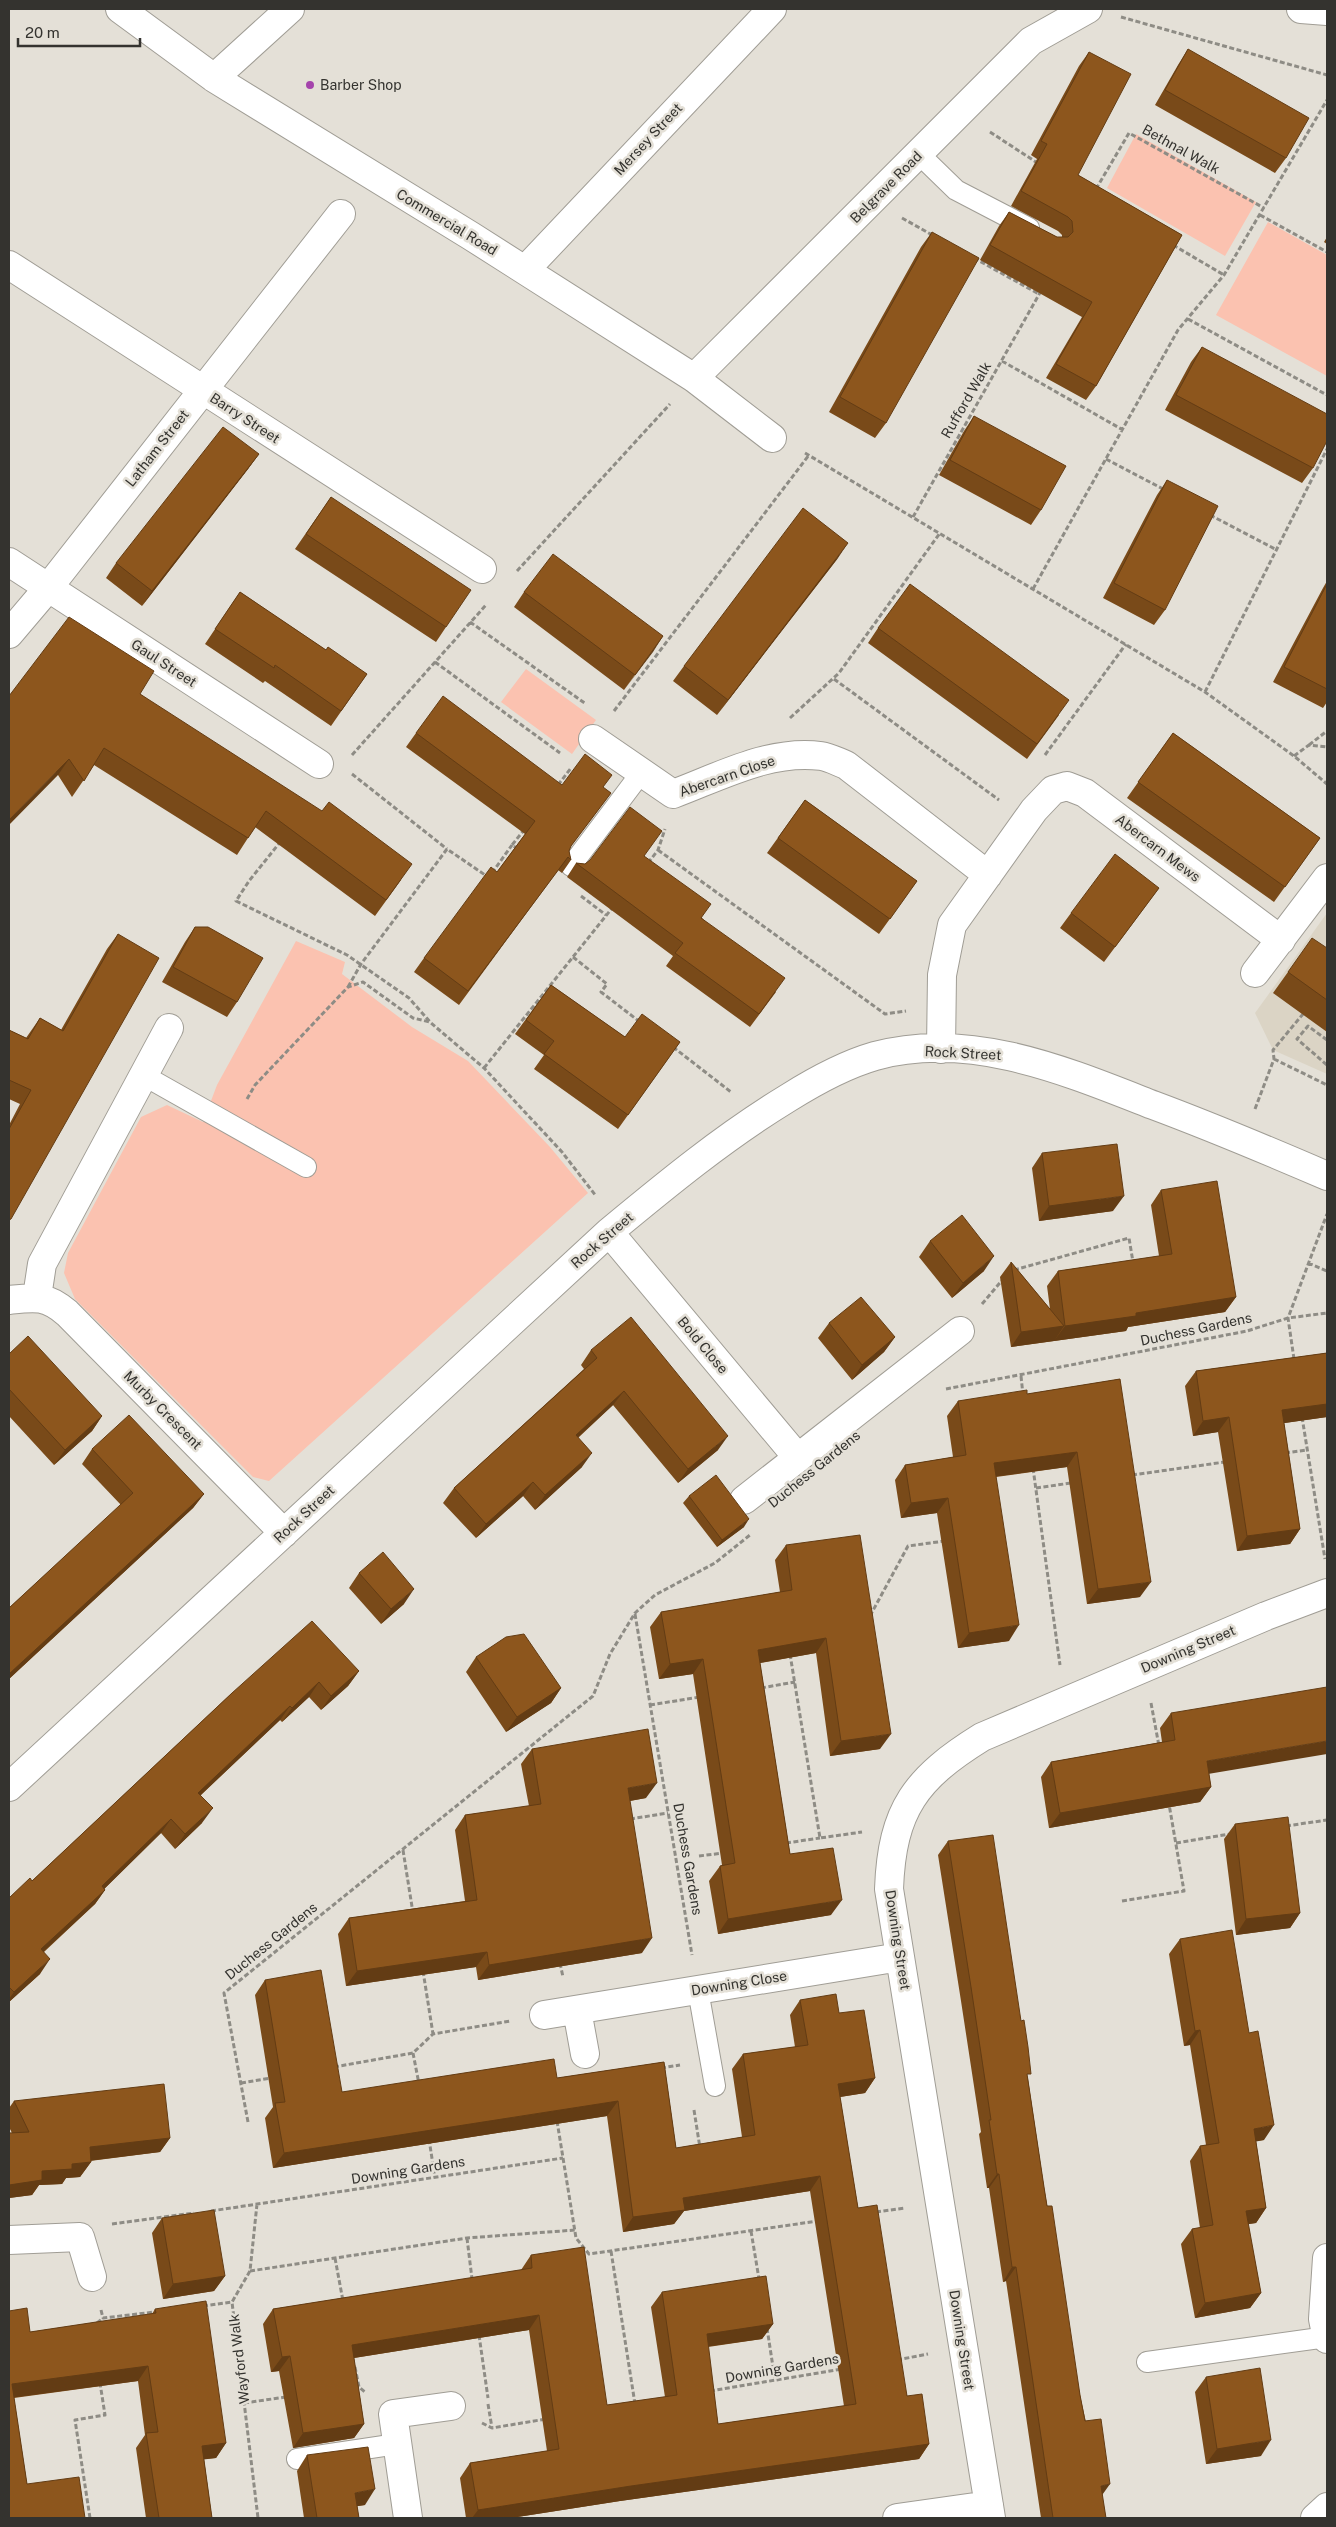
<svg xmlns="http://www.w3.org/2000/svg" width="1336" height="2527" font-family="'Public Sans',sans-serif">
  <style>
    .built { fill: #dbd4c5 }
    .green { fill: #fbc2b0 }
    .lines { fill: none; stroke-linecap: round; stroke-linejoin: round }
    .service-casing { stroke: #a09d95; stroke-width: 22 }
    .minor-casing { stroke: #a09d95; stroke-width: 30 }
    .tertiary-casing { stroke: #a09d95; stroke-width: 30 }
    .path { stroke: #8e8c85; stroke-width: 3; stroke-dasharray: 5 2.5; stroke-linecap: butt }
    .service { stroke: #fff; stroke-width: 20 }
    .minor { stroke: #fff; stroke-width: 28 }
    .tertiary { stroke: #fff; stroke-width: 28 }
    .wall { fill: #794a19 }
    .shaded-wall { fill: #633c14 }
    .building { fill: #8d561d; stroke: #633c14 }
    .poi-dot { fill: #a544ac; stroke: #e4e0d7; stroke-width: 2 }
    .labels { text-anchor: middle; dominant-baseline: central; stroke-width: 5; stroke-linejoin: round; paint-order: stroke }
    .poi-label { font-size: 14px; fill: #34332f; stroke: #e4e0d7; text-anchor: start }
    .street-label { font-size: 14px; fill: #34332f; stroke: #e4e0d7 }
  </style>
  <rect width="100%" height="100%" fill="#e4e0d7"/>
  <!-- built -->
  <path class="built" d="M1327,913V1074L1273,1050L1255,1013Z"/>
  <!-- green -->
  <path class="green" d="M1136,134L1256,202L1225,256L1107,188Z
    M1268,222L1327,255V376L1216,315Z
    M526,669L596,720L572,754L501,702Z
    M296,941L345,962L342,974L412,1027L468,1061L550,1147L588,1193L269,1481L253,1477L75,1299L64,1273L68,1253L141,1117L167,1105L203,1122L217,1085Z"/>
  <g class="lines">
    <defs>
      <path id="service" d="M919,154L956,190L1029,228
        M571,866L641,773
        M143,1075L306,1167
        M698,1990L715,2086
        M1147,2362L1327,2337
        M297,2459L397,2444"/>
      <path id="minor" d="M120,9L214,78L471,236L694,378L772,438
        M1301,9L1327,11
        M214,78L290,9
        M9,265L482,569
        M525,270L772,9
        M694,378L1031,41L1088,9
        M9,562L319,764
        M9,634L48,588L341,214
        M593,739L673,794C719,777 770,749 821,756C829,757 838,762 846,765L988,875
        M1255,973L1327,878
        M941,1049L942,975L952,925L1034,810L1053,790L1067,786L1085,793L1281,940
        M609,1232L798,1458
        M37,1297L42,1264L169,1028
        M9,1300C35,1297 46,1295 67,1313L284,1533
        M744,1500L960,1331
        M9,1787L609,1232C667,1184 724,1137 788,1098C815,1081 844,1065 875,1056C970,1030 1066,1071 1153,1105C1212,1127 1269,1151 1327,1176
        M577,2010L585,2054
        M544,2015L900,1957
        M9,2240L80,2237L92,2277
        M1327,2258L1323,2319L1327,2339
        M408,2518L393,2414L451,2406
        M897,2518L989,2505
        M991,2518L889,1889C892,1809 916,1778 982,1737L1266,1616L1327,1593"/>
      <path id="tertiary" d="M1315,2518L1327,2507"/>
    </defs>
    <!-- service casing -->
    <use href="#service" class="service-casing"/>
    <!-- minor casing -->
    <use href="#minor" class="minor-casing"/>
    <!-- tertiary casing -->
    <use href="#tertiary" class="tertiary-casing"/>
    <!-- path -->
    <path class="path" d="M1121,17L1327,75
      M990,132L1039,164
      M1096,189L1129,133L1264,208
      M1260,215L1327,252
      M902,218L934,236
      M1173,245L1224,275
      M974,258L1039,294
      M1188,319L1327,395
      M1002,361L1123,430
      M805,453L1205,692L1294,756L1327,784
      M1106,459L1163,489
      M1210,515L1277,550
      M913,517L1041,291
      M517,571L670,404
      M1033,589L1178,330L1224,275L1327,100
      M470,622L586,704
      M435,662L560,753
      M834,679L999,800
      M1205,692L1327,449
      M614,711L809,455
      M790,718L839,673L940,533
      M1309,745L1327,731
      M352,755L486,605
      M1045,755L1126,644
      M1294,756L1309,745L1327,747
      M352,774L447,849
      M558,785L571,768
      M281,841L249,881L236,901L347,955L409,998L431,1023L484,1068L562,1152L596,1196
      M518,849L512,845L524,830
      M658,850L885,1014L906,1011
      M648,863L658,850L665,829
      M492,873L512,845
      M581,896L606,915
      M573,957L607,984L601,992L640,1022
      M348,987L361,964L447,849L488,877
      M1327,1040L1308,1026L1297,1039L1327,1065
      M673,1047L731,1092
      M1274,1059L1327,1085
      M484,1068L613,907
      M247,1099L255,1085L348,987L363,982L413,1018L430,1022
      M1255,1109L1274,1059L1273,1050L1303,1014
      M1308,1263L1327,1271
      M1014,1270L1129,1238L1133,1262
      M982,1304L1004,1278
      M1294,1359L1288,1318L1327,1214
      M1021,1376L1023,1395
      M946,1389L1247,1331L1288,1318L1327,1313
      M1302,1417L1325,1559
      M1285,1453L1307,1450
      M1033,1468L1060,1665
      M1132,1475L1225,1462
      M1036,1488L1071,1483
      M635,1614L692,1955
      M870,1616L908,1546L945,1541
      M790,1654L820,1838L862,1832
      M761,1688L795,1682
      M1151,1703L1159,1746
      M650,1705L700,1697
      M630,1819L668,1813
      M1286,1826L1327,1820
      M786,1843L820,1838
      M1176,1843L1230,1834
      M403,1850L413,1913
      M699,1856L723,1853
      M1122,1901L1184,1891L1169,1804
      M560,1963L563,1977
      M423,1971L433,2034
      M413,2053L419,2084
      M334,2067L413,2053L433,2034L510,2021
      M661,2068L680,2065
      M241,2083L271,2078
      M694,2110L700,2148
      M557,2121L576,2238L589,2254L818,2221
      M248,2122L224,1993L593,1696L610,1654L635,1613L655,1595L715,1563L750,1535
      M429,2139L435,2178
      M257,2204L250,2271L232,2302L258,2518
      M211,2211L563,2158
      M876,2212L905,2208
      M112,2224L194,2213
      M751,2231L759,2279
      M467,2238L472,2279
      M611,2251L635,2404
      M335,2258L343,2301
      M250,2271L467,2238L575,2230
      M203,2306L232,2302
      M101,2310L103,2318L155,2312
      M97,2323L103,2318
      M767,2328L775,2380
      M479,2335L488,2398
      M897,2360L928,2354
      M355,2367L359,2387L365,2392
      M710,2391L842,2369
      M244,2403L286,2397
      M488,2404L492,2428
      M482,2423L492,2428L546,2419
      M90,2518L75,2420L105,2415L100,2383"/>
    <!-- service -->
    <use href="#service" class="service"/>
    <!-- minor -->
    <use href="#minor" class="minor"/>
    <!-- tertiary -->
    <use href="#tertiary" class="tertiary"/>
  </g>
  <!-- wall -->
  <path class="wall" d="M1188,49L1286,158L1275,173L1155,105L1178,65Z
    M1089,52L1078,175L1182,235L1096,386L1086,400L1046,378L1082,317L980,260L999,226L1009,212L1057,237H1062V235L1058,231L1011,206L1037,159L1031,155L1079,66Z
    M932,232L886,423L875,438L829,412L921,247Z
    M1327,237V244L1324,242Z
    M1202,347L1313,468L1302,483L1165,410L1191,362Z
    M974,416L1041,510L1031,525L939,475L964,431Z
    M259,454L248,469L142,606L106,578L116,563Z
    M1167,480L1165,610L1154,625L1103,598L1157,495Z
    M331,497L446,627L436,642L295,549Z
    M838,558L717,715L673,681L684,666Z
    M1327,581V702L1323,708L1273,682L1323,588Z
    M240,592L326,650L367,674L331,726L265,681L263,683L205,644Z
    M524,592L663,636L624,690L514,607Z
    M878,628L1059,715L1027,759L868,643Z
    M140,694L401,880L375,916L255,827L237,855L94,765L72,797L58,775L9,696Z
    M416,733L562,785L603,788L611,793L570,847L569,851L571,860L562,873L558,870L459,1005L414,972L424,958L497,872L525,834L406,747Z
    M1173,733L1320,838L1274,902L1127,798Z
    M805,800L917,881L879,934L767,853Z
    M644,856L702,918L776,992L750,1027L666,966L673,956L567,877L576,863L585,864Z
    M1159,888L1104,962L1060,928L1071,913Z
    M195,927L237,1002L227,1017L162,982L185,942Z
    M118,934L9,1222V1125L20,1104L9,1099V1030L26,1038L40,1018L61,1030L107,949Z
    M1327,948V1032L1273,993L1288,972Z
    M551,985L625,1037L680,1042L618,1129L534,1069L544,1055L515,1034Z
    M1042,1153L1113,1211L1039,1221L1032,1168Z
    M1161,1190L1236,1297L1225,1312L1128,1327L1126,1331L1054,1341V1340V1341L1011,1347L1000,1277L1011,1262L1050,1309L1047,1286L1058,1271L1159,1256L1151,1205Z
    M930,1241L984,1271L952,1298L919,1257Z
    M829,1323L895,1337L884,1352L852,1380L818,1338Z
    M591,1350L718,1450L678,1483L613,1405L578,1438L582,1467L535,1510L523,1496L476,1538L443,1503L454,1488L584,1369L581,1365Z
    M1327,1353V1417L1284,1423L1300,1529L1290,1544L1237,1551L1218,1432L1193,1436L1185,1386L1196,1371Z
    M9,1354L102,1416L92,1431L54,1465L9,1416Z
    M1120,1379L1140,1597L1087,1604L1067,1467L996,1477L1009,1641L958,1648L937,1513L901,1518L895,1480L905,1465L953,1457L947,1416L958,1401L1027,1394Z
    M92,1449L204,1494L193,1508L9,1679V1608L121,1505L82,1464Z
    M689,1496L744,1527L717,1547L683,1503Z
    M786,1545L880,1749L830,1756L816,1653L760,1663L790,1854L831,1915L718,1934L709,1881L720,1866L722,1865L693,1674L659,1679L650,1627L661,1612L780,1592L775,1560Z
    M359,1573L404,1604L381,1624L349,1588Z
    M476,1657L561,1688L551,1703L506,1732L466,1672Z
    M359,1671L348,1686L321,1710L309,1697L282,1722L280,1720L201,1795L202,1823L175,1849L161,1833L104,1889L105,1890L95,1904L44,1952L40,1974L9,2002V1898L32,1881L232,1693Z
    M1171,1713L1209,1774L1211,1787L1200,1802L1049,1828L1041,1777L1051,1762L1162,1742L1160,1728Z
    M532,1749L646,1798L630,1801L642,1953L478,1980L476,1967L346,1986L338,1934L349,1918L465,1901L455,1830L465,1815L529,1806L521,1764Z
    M1235,1824L1300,1913L1290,1928L1236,1935L1224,1839Z
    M948,1841L1028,2079L1044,2187L1080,2395L1102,2495L1106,2518H1041L1006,2281L1003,2282L989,2188H987L979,2134L981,2132L961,2001L938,1855Z
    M1180,1939L1264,2140L1256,2141L1266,2208L1256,2223L1248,2224L1261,2293L1250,2308L1195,2318L1181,2244L1192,2229L1200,2228L1190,2161L1200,2146L1206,2145L1190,2045L1184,2046L1169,1954Z
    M265,1980L342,2092L557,2078L664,2062L676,2148L742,2137L732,2069L743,2054L795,2047L790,2015L800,2000L839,2013L875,2078L865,2093L840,2097L858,2208L907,2396L929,2444L919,2459L620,2501L511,2518H466L460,2478L470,2463L547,2451L529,2330L354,2358L364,2424L354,2438L293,2448L279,2371L271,2372L263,2324L273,2309L521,2270L531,2255L607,2405L665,2397L651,2307L662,2292L773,2324L762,2339L708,2347L718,2424L844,2406L810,2191L684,2211L674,2224L623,2232L607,2116L273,2168L265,2118L273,2107L255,1995Z
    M14,2101L170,2138L160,2152L90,2161L91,2162L80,2177L66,2178L62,2184L39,2185L32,2195L9,2198V2133H12L9,2127V2108Z
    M162,2218L225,2276L214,2291L163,2299L152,2233Z
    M155,2309L226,2443L216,2458L204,2459L212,2518H146L136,2448L145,2435L138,2381L14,2398L27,2484L9,2518V2311L30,2332L152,2314Z
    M1206,2377L1261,2456L1206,2464L1195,2392Z
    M307,2455L365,2505L357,2506L359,2518H304L297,2471Z"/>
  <!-- shaded-wall -->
  <path class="shaded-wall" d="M259,454L248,469L142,606L152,591Z
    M848,543L838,558L717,715L728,700Z
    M663,636L653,652L624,690L635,675Z
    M69,759L58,775L9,825V820Z
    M1124,1196L1113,1211L1039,1221L1049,1206Z
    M994,1256L984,1271L952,1298L963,1283Z
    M1236,1297L1225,1312L1128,1327L1126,1331L1054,1341L1065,1326L1136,1313Z
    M1064,1326L1054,1341L1011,1347L1021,1332Z
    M895,1337L884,1352L852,1380L862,1365Z
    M624,1391L613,1405L565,1449L576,1435Z
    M1327,1404V1417L1271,1425L1282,1410Z
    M102,1416L92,1431L54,1465L65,1450Z
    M1229,1417L1218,1432L1193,1436L1203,1421Z
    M728,1436L718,1450L678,1483L688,1469Z
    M1077,1452L1067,1467L984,1478L994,1463Z
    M592,1453L582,1467L535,1510L545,1495Z
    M533,1482L523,1496L476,1538L486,1524Z
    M204,1494L193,1508L9,1679V1674Z
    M948,1498L937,1513L901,1518L911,1503Z
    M749,1519L744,1527L717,1547L722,1540Z
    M1300,1529L1290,1544L1237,1551L1247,1536Z
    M1151,1582L1140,1597L1087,1604L1098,1589Z
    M414,1589L404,1604L381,1624L391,1609Z
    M1019,1625L1009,1641L958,1648L969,1633Z
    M826,1638L816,1653L748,1665L758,1650Z
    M703,1659L693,1674L659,1679L670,1664Z
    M359,1671L348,1686L321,1710L331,1696Z
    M319,1682L309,1697L282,1722L292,1708Z
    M561,1688L551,1703L506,1732L517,1717Z
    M290,1706L280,1720L188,1807L198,1793Z
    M891,1734L880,1749L830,1756L841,1741Z
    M1327,1741V1754L1196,1776L1207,1761Z
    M657,1783L646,1798L618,1803L628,1788Z
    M1211,1787L1200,1802L1049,1828L1060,1813Z
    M213,1808L202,1823L175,1849L185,1834Z
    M171,1819L161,1833L92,1901L102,1886Z
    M105,1890L95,1904L31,1963L41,1949Z
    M842,1900L831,1915L718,1934L728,1919Z
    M1300,1913L1290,1928L1236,1935L1246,1919Z
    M652,1938L642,1953L478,1980L489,1965Z
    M487,1952L476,1967L346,1986L357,1971Z
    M50,1959L40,1974L9,2002V1999L14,1992Z
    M1200,2030L1190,2045L1184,2046L1195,2031Z
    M875,2078L865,2093L827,2099L838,2084Z
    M618,2101L607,2116L273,2168L284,2153Z
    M1274,2125L1264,2140L1243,2144L1254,2129Z
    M170,2138L160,2152L79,2162L90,2147Z
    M91,2162L80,2177L66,2178L62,2184L39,2185L32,2195L9,2198V2185L42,2171L72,2164Z
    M997,2174H999L989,2188H987Z
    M820,2176L810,2191L684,2211L674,2224L623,2232L633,2217L683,2198Z
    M1266,2208L1256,2223L1235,2226L1246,2211Z
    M1012,2267H1016L1006,2281L1003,2282Z
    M225,2276L214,2291L163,2299L173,2284Z
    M1261,2293L1250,2308L1195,2318L1205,2303Z
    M539,2315L529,2330L341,2360L352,2345Z
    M773,2324L762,2339L696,2348L707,2334Z
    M290,2356L279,2371L271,2372L282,2357Z
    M148,2366L138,2381L9,2398L12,2384Z
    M364,2424L354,2438L293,2448L303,2433Z
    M1271,2440L1261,2456L1206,2464L1217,2449Z
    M226,2443L216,2458L191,2461L202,2446Z
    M929,2444L919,2459L620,2501L511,2518H472L478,2510L631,2486Z
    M1110,2484L1100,2498L1101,2486Z
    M375,2489L365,2505L345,2508L355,2493Z"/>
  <!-- building -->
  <path class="building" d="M1188,49L1309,118L1286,158L1165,90Z
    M1089,52L1131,74L1078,175L1182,235L1096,386L1056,364L1092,302L990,245L1009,212L1057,237H1068L1073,232L1072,221L1068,217L1021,191L1047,144L1041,141Z
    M932,232L979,258L886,423L840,397Z
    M1202,347L1327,414V441L1313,468L1176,395Z
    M974,416L1066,466L1041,510L950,460Z
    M223,427L259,454L152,591L116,563Z
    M1167,480L1218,506L1165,610L1114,583Z
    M331,497L471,590L446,627L306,534Z
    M803,508L848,543L728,700L684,666Z
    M553,554L663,636L635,675L524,592Z
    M910,584L1069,700L1037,744L878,628Z
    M1327,584V689L1284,667Z
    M240,592L326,650L328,647L367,674L341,711L275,665L274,668L215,629Z
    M69,617L154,671L140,694L322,811L329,802L412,864L386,900L266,811L248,838L104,748L84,781L69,759L9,820V696Z
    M443,696L562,785L585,754L612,775L603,787L611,793L571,846L569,851L571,860L568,857L468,991L424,958L491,867L497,872L535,821L416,733Z
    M1173,733L1320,838L1285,887L1138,782Z
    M805,800L917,881L890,919L778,838Z
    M630,807L662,831L644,856L711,904L701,918L785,978L759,1014L675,953L683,943L576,863L585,864L590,860Z
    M1115,854L1159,888L1115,947L1071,913Z
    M195,927H208L263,958L237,1002L173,967Z
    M118,934L159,958L11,1219L9,1220V1129L31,1090L9,1080V1030L28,1039L40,1018L63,1031Z
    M1312,938L1327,948V1000L1288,972Z
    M551,985L625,1037L642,1014L680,1042L628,1115L544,1054L554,1041L526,1020Z
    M1117,1144L1124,1196L1049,1206L1042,1153Z
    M1217,1181L1236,1297L1136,1313V1316L1065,1326L1058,1271L1172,1254L1161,1190Z
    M962,1215L994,1256L963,1283L930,1241Z
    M1011,1262L1064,1326L1021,1332Z
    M861,1297L895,1337L862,1365L829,1323Z
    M631,1317L728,1436L688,1469L624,1391L576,1435L592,1453L545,1495L533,1482L486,1524L454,1488L597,1358L591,1350Z
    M28,1336L102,1416L65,1450L9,1389V1354Z
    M1327,1353V1404L1282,1410L1300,1529L1247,1536L1229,1417L1203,1421L1196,1371Z
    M1120,1379L1151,1582L1098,1589L1077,1452L994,1463L1019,1625L969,1633L948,1498L911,1503L905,1465L966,1455L958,1401L1027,1390V1394Z
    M129,1415L204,1494L9,1674V1608L133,1493L92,1449Z
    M716,1475L749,1519L722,1540L689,1496Z
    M860,1535L891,1734L841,1741L826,1638L758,1650L790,1854L833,1848L842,1900L728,1919L720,1866L735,1863L703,1659L670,1664L661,1612L792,1590L786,1545Z
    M383,1552L414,1589L391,1609L359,1573Z
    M312,1621L359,1671L331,1696L319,1682L292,1708L290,1706L198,1793L213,1808L185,1834L171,1819L102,1886L105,1890L41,1949L50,1959L14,1992L10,1988L9,1989V1898L30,1878L32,1881L232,1693Z
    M524,1634L561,1688L517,1717L476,1657L506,1637Z
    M1327,1687V1741L1207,1761L1211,1787L1060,1813L1051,1762L1175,1740L1171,1713Z
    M648,1729L657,1783L628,1788L652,1938L489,1965L487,1952L357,1971L349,1918L477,1900L465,1815L541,1804L532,1749Z
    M1288,1817L1300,1913L1246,1919L1235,1824Z
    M993,1835L1021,2021L1024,2020L1028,2047L1031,2074H1027L1044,2187L1047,2206H1052L1080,2395L1085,2421L1101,2419L1110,2484L1101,2486L1106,2518H1053L1016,2267H1012L999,2174H997L989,2120H991L971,1987L948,1841Z
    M1232,1930L1249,2033L1258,2031L1274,2125L1254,2129L1266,2208L1246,2211L1261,2293L1205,2303L1192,2229L1213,2225L1200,2146L1219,2143L1200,2030L1195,2031L1180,1939Z
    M321,1970L342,2092L554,2059L557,2078L664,2062L676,2148L755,2135L743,2054L808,2045L800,2000L836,1994L839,2013L864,2010L875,2078L838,2084L858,2208L877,2205L907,2396L922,2394L929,2444L631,2486L478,2510L470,2463L559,2449L539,2315L352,2345L364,2424L303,2433L290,2356L282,2357L273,2309L532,2268L531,2255L584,2247L607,2405L677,2395L662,2292L766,2276L773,2324L707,2334L718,2424L856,2404L820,2176L683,2198L685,2210L633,2217L618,2101L284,2153L275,2103L285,2102L265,1980Z
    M164,2084L170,2138L90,2147L91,2162L72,2164V2169L42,2171V2180L9,2185V2133L29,2132L14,2101Z
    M214,2210L225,2276L173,2284L162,2218Z
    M206,2301L226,2443L202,2446L212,2518H159L146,2433L158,2432L148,2366L12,2384L27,2484L79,2477L85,2518H9V2311L27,2308L30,2332L156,2313L155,2309Z
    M1260,2368L1271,2440L1217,2449L1206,2377Z
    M368,2447L375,2489L355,2493L359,2518H317L307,2455Z"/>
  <!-- markers -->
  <circle class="poi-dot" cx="310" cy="85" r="5"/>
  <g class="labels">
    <!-- poi labels -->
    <g class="poi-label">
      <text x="320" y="85">Barber Shop</text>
    </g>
    <!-- street labels -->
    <g class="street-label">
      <text transform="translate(648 139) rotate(-47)">Mersey Street</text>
      <text transform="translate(1181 149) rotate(29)">Bethnal Walk</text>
      <text transform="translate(886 187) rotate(-45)">Belgrave Road</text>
      <text transform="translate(447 222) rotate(31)">Commercial Road</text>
      <text transform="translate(966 400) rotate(-60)">Rufford Walk</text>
      <text transform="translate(245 418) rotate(33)">Barry Street</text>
      <text transform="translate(157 448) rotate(-52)">Latham Street</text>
      <text transform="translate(164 663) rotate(33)">Gaul Street</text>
      <text transform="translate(727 776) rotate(-19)">Abercarn Close</text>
      <text transform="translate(1158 848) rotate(37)">Abercarn Mews</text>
      <text transform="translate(963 1053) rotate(3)">Rock Street</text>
      <text transform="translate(602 1240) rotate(-41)">Rock Street</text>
      <text transform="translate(1196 1329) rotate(-12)">Duchess Gardens</text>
      <text transform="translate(703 1345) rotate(50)">Bold Close</text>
      <text transform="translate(163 1410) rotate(45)">Murby Crescent</text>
      <text transform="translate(814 1469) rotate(-39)">Duchess Gardens</text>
      <text transform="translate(304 1514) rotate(-43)">Rock Street</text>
      <text transform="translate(1188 1649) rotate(-23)">Downing Street</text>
      <text transform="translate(688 1859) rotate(80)">Duchess Gardens</text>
      <text transform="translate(898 1940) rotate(81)">Downing Street</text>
      <text transform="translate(271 1941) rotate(-39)">Duchess Gardens</text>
      <text transform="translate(739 1983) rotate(-9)">Downing Close</text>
      <text transform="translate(408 2170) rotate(-9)">Downing Gardens</text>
      <text transform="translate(962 2340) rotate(81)">Downing Street</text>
      <text transform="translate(239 2359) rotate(-97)">Wayford Walk</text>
      <text transform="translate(782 2368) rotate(-10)">Downing Gardens</text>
    </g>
  </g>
  <!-- border -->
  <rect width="1336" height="2527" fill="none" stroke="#34332f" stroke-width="20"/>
  <!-- scale -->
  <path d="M18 38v8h122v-8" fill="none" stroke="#34332f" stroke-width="2.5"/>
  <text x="25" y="38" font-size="15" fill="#34332f" stroke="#e4e0d7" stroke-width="4" paint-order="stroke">20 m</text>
</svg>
